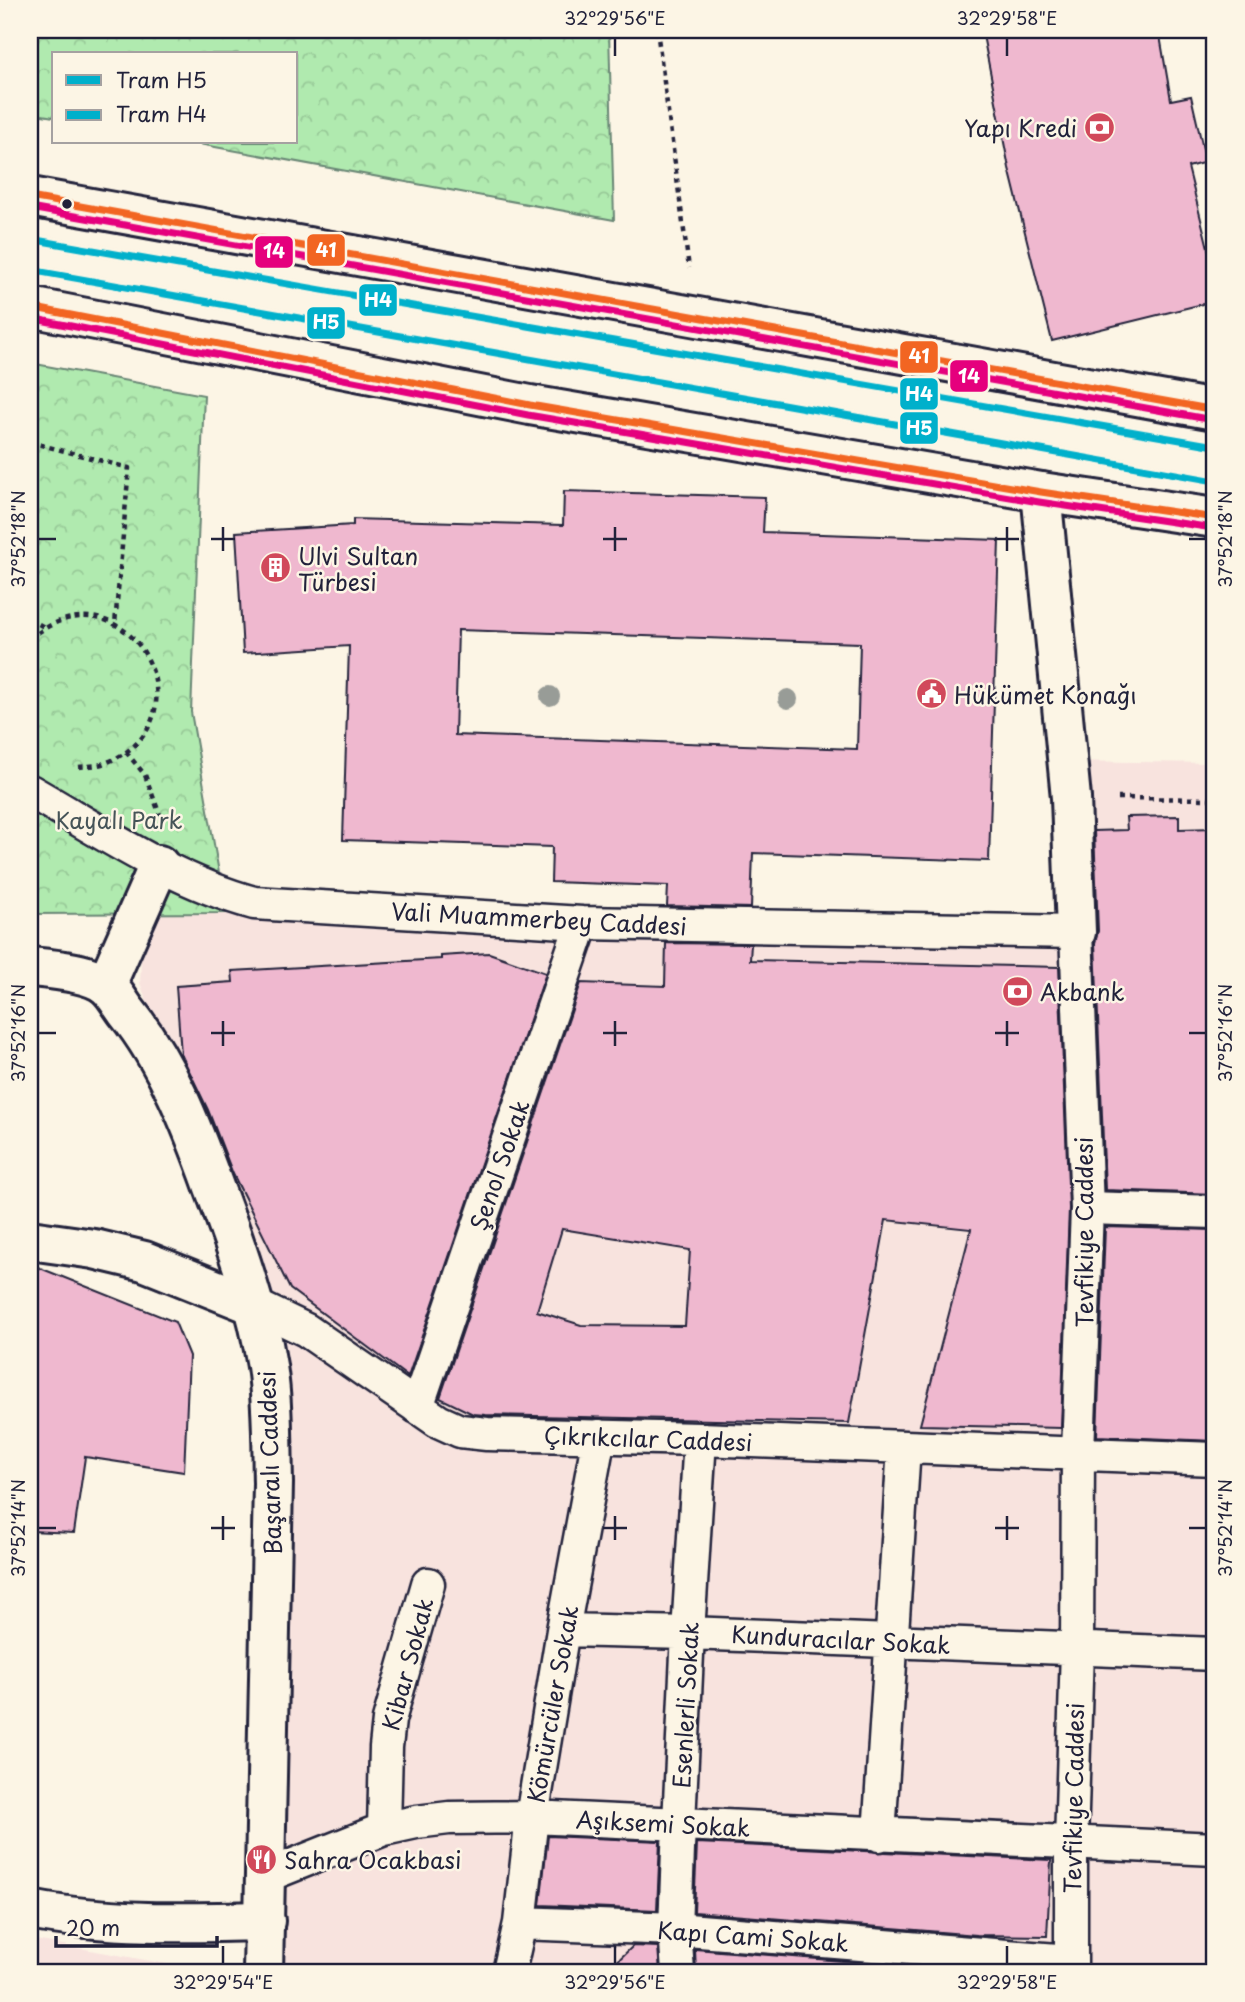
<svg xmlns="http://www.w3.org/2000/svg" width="1245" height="2002" font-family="'Playpen Sans',sans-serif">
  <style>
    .built { fill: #f8e3de }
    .park { fill: url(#park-crowns); stroke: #698675; stroke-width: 2 }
    .building { fill: #efb8cf; stroke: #22223b; stroke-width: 2; fill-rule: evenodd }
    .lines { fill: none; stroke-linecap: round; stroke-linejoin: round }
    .pedestrian-casing { stroke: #22223b; stroke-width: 37 }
    .minor-casing { stroke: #22223b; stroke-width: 44 }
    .tertiary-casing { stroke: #22223b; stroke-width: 44 }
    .secondary-casing { stroke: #22223b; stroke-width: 44 }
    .path { stroke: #22223b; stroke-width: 4.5; stroke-dasharray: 5 5; stroke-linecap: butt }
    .pedestrian { stroke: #fcf5e5; stroke-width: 32 }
    .minor { stroke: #fcf5e5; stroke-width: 38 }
    .tertiary { stroke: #fcf5e5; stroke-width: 38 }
    .secondary { stroke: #fcf5e5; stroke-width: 38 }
    .bus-1-casing { stroke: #fcf5e5; stroke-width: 12 }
    .bus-2-casing { stroke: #fcf5e5; stroke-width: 12 }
    .bus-1 { stroke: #f26522; stroke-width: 7 }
    .bus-2 { stroke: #e5007d; stroke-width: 7 }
    .tram-1-casing { stroke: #fcf5e5; stroke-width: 12 }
    .tram-2-casing { stroke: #fcf5e5; stroke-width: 12 }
    .tram-1 { stroke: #00b0cb; stroke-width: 7 }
    .tram-2 { stroke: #00b0cb; stroke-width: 7 }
    .tree { fill: #989c97 }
    .ticks { fill: none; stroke: #22223b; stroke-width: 2.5 }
    .bus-dot { fill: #22223b; stroke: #fcf5e5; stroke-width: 2.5 }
    .labels { text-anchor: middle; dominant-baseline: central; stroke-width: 5; stroke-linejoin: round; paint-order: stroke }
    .poi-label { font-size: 23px; fill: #22223b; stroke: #fcf5e5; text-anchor: start }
    .park-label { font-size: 23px; fill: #465458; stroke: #fcf5e5 }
    .street-label { font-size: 23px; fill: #22223b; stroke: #fcf5e5 }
    .line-badge { stroke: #fcf5e5; stroke-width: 2.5 }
    .badge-label { font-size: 19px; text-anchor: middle; font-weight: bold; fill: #fff }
    .neatline { fill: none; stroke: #22223b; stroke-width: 2.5 }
    .ticks-label { font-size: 18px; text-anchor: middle; fill: #22223b }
  </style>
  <defs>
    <pattern id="park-crowns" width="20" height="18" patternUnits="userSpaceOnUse" patternTransform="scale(1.75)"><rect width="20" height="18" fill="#b0eaaf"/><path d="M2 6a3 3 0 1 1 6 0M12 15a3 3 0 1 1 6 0" fill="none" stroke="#97c897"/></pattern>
  </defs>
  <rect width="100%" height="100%" fill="#fcf5e5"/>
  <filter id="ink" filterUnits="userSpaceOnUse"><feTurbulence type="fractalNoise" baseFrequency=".0143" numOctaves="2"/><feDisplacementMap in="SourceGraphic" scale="14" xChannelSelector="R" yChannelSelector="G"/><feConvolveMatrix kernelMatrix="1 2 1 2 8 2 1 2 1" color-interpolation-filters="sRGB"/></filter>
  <g filter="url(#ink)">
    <!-- built -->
    <path class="built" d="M1058,761L1215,763V1972H271L285,1860L281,1775L266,1320L140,983L143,913H226L1067,947Z
      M30,1939L211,1972H30Z"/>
    <!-- park -->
    <path class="park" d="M30,30H609L614,220L188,142H296V54H54V117L30,113Z
      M30,363L204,395L191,712L226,913L30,914Z"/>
    <!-- building -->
    <path class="building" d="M982,30H1159L1171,100L1191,96L1206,162L1188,167L1215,276V301L1052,341L1009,168Z
      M564,491L765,497L763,532L999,540L989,861L753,853L751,908L667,906L668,886L551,882L552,847L343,840L349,646L243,653L236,532L353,525V519L563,525ZM458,630L860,643L857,749L455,735Z
      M1179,816V829L1215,828V1194L1105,1190L1095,943L1098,931L1094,831L1127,830L1126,817Z
      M666,943L751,944L750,960L1059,967L1069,1208L1061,1428L920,1425L971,1229L886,1220L849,1423L486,1415L473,1414L440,1398L581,983L665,986ZM562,1229L690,1250L685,1326L581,1325L537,1311Z
      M489,953L546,973L408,1377L290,1289L233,1174L208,1110L181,1054L176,986L233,982L232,971L441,959V956Z
      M1105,1227L1215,1230V1441L1097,1436Z
      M30,1264L175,1322L189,1356L184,1472L85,1457L74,1533L30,1531Z
      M548,1836L660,1841L657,1910L540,1905Z
      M697,1843L1051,1860L1047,1936L977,1935L694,1912Z
      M633,1946L658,1947L660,1972H606Z
      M695,1949L975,1972H696Z"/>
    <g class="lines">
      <defs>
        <path id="pedestrian" d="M30,791C102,832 173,881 254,903L582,923L1076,932L1087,1208L1078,1453L1077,1649L1071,1843V1972
          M1087,1208L1215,1212
          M254,1305L306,1330L438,1421L460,1431L487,1434L700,1439L1215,1459
          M417,1407L582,923
          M563,1630L688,1633L1215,1654
          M384,1829L386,1747L389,1720L428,1584
          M879,1835L904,1447
          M266,1876L384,1829L416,1822L449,1818L532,1817L1215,1849
          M520,1923L675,1929L1070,1961
          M509,1972L520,1923L532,1817L563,1630L599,1436
          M678,1972L675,1929L679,1823L688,1633L700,1439"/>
        <path id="minor" d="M1041,492L1071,798L1076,932
          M106,985L159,865
          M30,1240L94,1249L144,1261L254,1305
          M30,1910C107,1925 187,1923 265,1921"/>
        <path id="tertiary" d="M30,967C50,969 91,972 107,986C114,992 120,1003 126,1011C167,1062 192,1126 214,1187C236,1245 257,1304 267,1366C273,1405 272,1444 273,1483L263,1972"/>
        <path id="secondary" d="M30,197L1215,410
          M30,307L530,405L1041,492L1215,518"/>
      </defs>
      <!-- pedestrian casing -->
      <use href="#pedestrian" class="pedestrian-casing"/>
      <!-- minor casing -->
      <use href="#minor" class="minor-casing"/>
      <!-- tertiary casing -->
      <use href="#tertiary" class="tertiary-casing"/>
      <!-- secondary casing -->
      <use href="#secondary" class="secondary-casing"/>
      <!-- path -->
      <path class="path" d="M657,30L689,268
        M30,442L129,468L115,624
        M30,619L44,627
        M30,639C127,558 216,721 105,763C97,766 87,766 79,767
        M126,752L145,775L160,815
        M1118,798L1215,799"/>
      <!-- pedestrian -->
      <use href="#pedestrian" class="pedestrian"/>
      <!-- minor -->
      <use href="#minor" class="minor"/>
      <!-- tertiary -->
      <use href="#tertiary" class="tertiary"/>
      <!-- secondary -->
      <use href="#secondary" class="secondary"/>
      <defs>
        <path id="bus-1" d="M30,197L1215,410
          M30,307L530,405L1041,492L1215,518"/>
        <path id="bus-2" d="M30,208L1213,420
          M30,318L528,415L1039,502L1213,528"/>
      </defs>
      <!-- bus-1 casing -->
      <use href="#bus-1" class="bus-1-casing"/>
      <!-- bus-2 casing -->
      <use href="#bus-2" class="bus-2-casing"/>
      <!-- bus-1 -->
      <use href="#bus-1" class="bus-1"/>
      <!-- bus-2 -->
      <use href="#bus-2" class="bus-2"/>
      <defs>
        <path id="tram-1" d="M30,270L1215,481"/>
        <path id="tram-2" d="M30,239L1215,446"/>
      </defs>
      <!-- tram-1 casing -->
      <use href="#tram-1" class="tram-1-casing"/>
      <!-- tram-2 casing -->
      <use href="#tram-2" class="tram-2-casing"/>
      <!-- tram-1 -->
      <use href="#tram-1" class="tram-1"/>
      <!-- tram-2 -->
      <use href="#tram-2" class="tram-2"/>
    </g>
    <!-- trees -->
    <g class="tree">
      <circle cx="550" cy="696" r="10"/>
      <circle cx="788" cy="699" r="10"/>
    </g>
  </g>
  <!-- ticks -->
  <path class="ticks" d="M615,38V56M1007,38V56M223,527V551M615,527V551M1007,527V551M38,539H56M211,539H235M603,539H627M995,539H1019M1189,539H1206M223,1021V1046M615,1021V1046M1007,1021V1046M38,1033H56M211,1033H235M603,1033H627M995,1033H1019M1189,1033H1206M223,1516V1540M615,1516V1540M1007,1516V1540M38,1528H56M211,1528H235M603,1528H627M995,1528H1019M1189,1528H1206M223,1946V1964M615,1946V1964M1007,1946V1964"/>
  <!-- icons -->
  <defs>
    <symbol id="bank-disc" viewBox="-11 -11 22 22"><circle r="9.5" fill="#d1495b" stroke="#fcf5e5"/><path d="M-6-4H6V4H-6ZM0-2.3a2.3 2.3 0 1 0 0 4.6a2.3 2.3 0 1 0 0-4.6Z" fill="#fff"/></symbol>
    <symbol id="building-disc" viewBox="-11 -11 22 22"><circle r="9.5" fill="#d1495b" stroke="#fcf5e5"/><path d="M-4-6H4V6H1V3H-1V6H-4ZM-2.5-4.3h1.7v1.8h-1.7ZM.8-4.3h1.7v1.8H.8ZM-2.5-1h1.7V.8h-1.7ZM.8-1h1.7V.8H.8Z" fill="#fff"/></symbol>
    <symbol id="civic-disc" viewBox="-11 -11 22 22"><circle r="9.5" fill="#d1495b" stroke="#fcf5e5"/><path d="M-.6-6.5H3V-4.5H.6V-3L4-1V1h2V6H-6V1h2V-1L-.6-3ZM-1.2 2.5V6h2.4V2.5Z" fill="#fff"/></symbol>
    <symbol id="restaurant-disc" viewBox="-11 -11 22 22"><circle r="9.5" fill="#d1495b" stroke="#fcf5e5"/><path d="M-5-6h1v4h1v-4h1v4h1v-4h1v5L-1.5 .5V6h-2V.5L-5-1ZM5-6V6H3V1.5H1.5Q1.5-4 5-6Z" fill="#fff"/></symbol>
  </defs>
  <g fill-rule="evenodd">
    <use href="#bank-disc" x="1082" y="110" width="35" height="35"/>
    <use href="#building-disc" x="258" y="550" width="35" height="35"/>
    <use href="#civic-disc" x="914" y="676" width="35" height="35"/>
    <use href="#bank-disc" x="1000" y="974" width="35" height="35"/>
    <use href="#restaurant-disc" x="244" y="1842" width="35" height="35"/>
  </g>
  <!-- markers -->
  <circle class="bus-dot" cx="67" cy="204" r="6"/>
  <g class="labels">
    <!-- poi labels -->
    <g class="poi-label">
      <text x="1077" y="127" text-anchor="end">Yapı Kredi</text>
      <text x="298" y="555">Ulvi Sultan<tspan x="298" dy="26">Türbesi</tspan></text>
      <text x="954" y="694">Hükümet Konağı</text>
      <text x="1040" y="991">Akbank</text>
      <text x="284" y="1859">Sahra Ocakbasi</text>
    </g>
    <!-- park labels -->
    <g class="park-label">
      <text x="119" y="819">Kayalı Park</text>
    </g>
    <!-- street labels -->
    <g class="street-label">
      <text transform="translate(539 918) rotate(3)">Vali Muammerbey Caddesi</text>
      <text transform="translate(499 1165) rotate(-71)">Şenol Sokak</text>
      <text transform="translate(1083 1232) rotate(-90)">Tevfikiye Caddesi</text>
      <text transform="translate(648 1438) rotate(2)">Çıkrıkcılar Caddesi</text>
      <text transform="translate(269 1463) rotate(-92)">Başaralı Caddesi</text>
      <text transform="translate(841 1639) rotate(3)">Kunduracılar Sokak</text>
      <text transform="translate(407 1664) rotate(-75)">Kibar Sokak</text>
      <text transform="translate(552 1704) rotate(-80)">Kömürcüler Sokak</text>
      <text transform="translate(685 1705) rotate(-87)">Esenlerli Sokak</text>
      <text transform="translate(1073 1798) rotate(-89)">Tevfikiye Caddesi</text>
      <text transform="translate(663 1823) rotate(3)">Aşıksemi Sokak</text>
      <text transform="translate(753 1936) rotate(4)">Kapı Cami Sokak</text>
    </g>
  </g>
  <g class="line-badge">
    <rect x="306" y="233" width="40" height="34" rx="7" fill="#f26522"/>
    <rect x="254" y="235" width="40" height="34" rx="7" fill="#e5007d"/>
    <rect x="358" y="283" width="40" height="34" rx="7" fill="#00b0cb"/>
    <rect x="306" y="306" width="40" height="34" rx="7" fill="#00b0cb"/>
    <rect x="899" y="340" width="40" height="34" rx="7" fill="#f26522"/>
    <rect x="949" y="359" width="40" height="34" rx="7" fill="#e5007d"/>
    <rect x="899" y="377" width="40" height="34" rx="7" fill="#00b0cb"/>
    <rect x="899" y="411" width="40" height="34" rx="7" fill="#00b0cb"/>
  </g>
  <g class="badge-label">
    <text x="326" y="257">41</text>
    <text x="274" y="258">14</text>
    <text x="378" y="307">H4</text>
    <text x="326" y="329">H5</text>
    <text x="919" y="363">41</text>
    <text x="969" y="383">14</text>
    <text x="919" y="401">H4</text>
    <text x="919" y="435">H5</text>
  </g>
  <!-- margin -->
  <rect width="1245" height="2002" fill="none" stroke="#fcf5e5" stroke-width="77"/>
  <!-- legend -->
  <rect x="52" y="52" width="245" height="91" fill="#fcf5e5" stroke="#a5a1a1" stroke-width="2"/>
  <rect x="66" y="75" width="35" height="10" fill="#00b0cb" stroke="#a5a1a1" stroke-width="2"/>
  <text x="116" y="88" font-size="21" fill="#22223b">Tram H5</text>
  <rect x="66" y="110" width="35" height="10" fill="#00b0cb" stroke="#a5a1a1" stroke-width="2"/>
  <text x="116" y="122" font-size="21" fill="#22223b">Tram H4</text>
  <!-- scale -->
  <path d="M56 1936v10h161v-10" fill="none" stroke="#22223b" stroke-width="3.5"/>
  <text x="66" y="1936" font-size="21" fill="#22223b" stroke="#fcf5e5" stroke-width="5" paint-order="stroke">20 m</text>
  <rect x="38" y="38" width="1168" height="1926" class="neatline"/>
  <g class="ticks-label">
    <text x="615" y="25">32°29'56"E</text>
    <text x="1007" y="25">32°29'58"E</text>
    <text transform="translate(19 539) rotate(-90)" y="6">37°52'18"N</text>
    <text transform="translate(1226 539) rotate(-90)" y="6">37°52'18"N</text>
    <text transform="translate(19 1033) rotate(-90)" y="6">37°52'16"N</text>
    <text transform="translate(1226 1033) rotate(-90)" y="6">37°52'16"N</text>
    <text transform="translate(19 1528) rotate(-90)" y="6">37°52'14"N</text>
    <text transform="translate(1226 1528) rotate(-90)" y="6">37°52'14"N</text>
    <text x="223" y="1989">32°29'54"E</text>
    <text x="615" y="1989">32°29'56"E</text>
    <text x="1007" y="1989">32°29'58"E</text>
  </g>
</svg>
